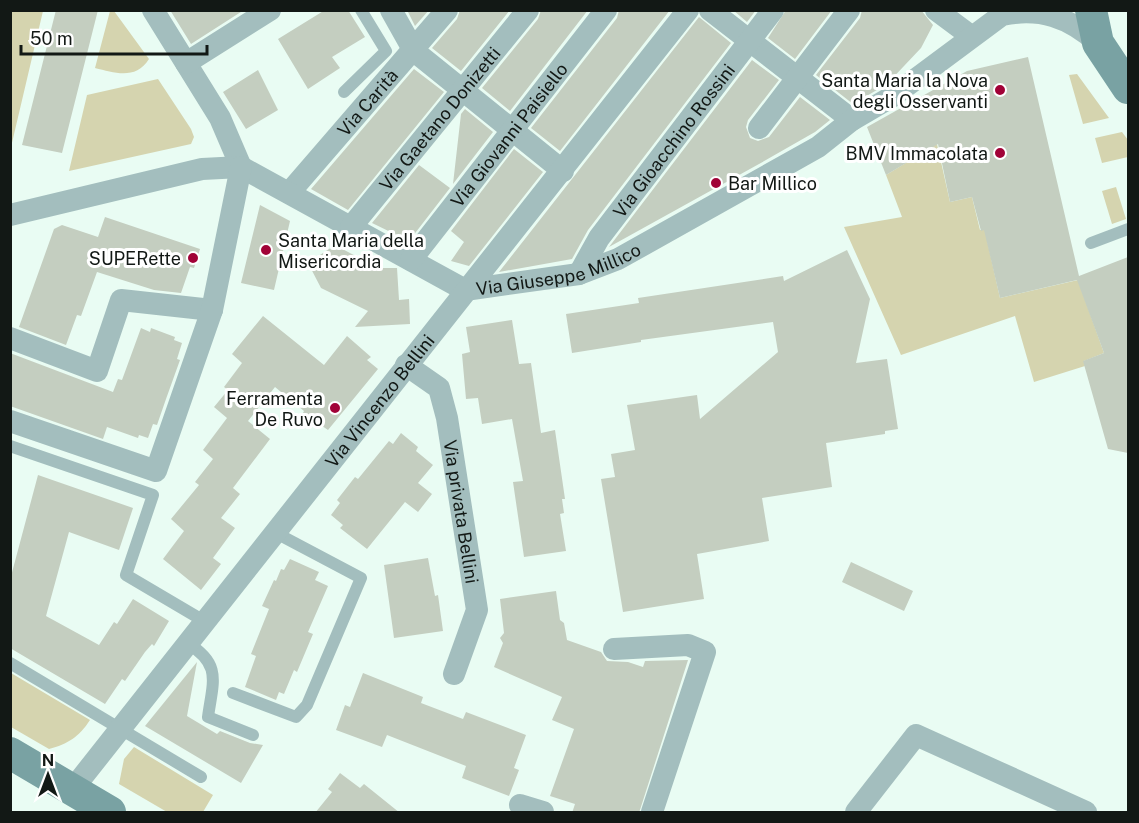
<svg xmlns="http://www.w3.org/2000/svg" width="1139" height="823" font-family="'Public Sans',sans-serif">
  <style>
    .green { fill: #d5d4af }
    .building { fill: #c4cec0 }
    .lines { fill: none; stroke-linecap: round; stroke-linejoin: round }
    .lane { stroke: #a3bebe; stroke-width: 12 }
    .street { stroke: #a3bebe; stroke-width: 22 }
    .secondary { stroke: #79a2a3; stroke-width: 32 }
    .poi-dot { fill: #a10237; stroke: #fff; stroke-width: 2 }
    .labels { text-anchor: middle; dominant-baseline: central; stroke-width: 6; stroke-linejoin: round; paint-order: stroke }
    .poi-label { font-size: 18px; fill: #121815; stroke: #fff; text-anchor: end }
    .street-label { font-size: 18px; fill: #121815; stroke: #fff }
  </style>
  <rect width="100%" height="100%" fill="#e9fcf3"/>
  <!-- green -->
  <path class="green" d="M11,10L43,11L11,147L10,11Z
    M110,11H114L149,59C136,80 115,73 95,68Z
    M1077,74L1109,118L1083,124L1069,75Z
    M158,79L191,129L194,137L191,144L69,171L87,95Z
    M1122,132L1128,140V157L1102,163L1095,138Z
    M937,144L950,202L972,197L980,230L991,228L987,240L1000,298L1078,280L1104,353L1084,361L1085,366L1034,382L1015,316L901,355L844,227L902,217L886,175Z
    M1116,187L1126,219L1112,224L1102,191Z
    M11,673L90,720C79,737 68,744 49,749L11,727Z
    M134,747L213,795L203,812H167L119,784L124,759Z"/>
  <!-- building -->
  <path class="building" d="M56,10H98L62,153L22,145Z
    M170,10H244L191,44Z
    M325,10H348L365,37L332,57L340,68L308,89L278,39Z
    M407,10H429L415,26Z
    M460,10H510L461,71L432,48L457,19Z
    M541,10H588L510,111L482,88L538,19Z
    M619,10H670L560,151L531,128L617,18Z
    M733,10H756L747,22Z
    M786,10H832L795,59L768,38Z
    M862,10H921L933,25L921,48L887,84L853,104L816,75L860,18Z
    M699,17L731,43L588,230L572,259L499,272Z
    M1028,57L1079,276L1128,257V453L1108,449L1083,361L1104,353L1077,280L1000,298L984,230L981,231L972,197L950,202L938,144L886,175L867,127L967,71Z
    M752,60L779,80L748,120L746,127L750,138L758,141L769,137L800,97L830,120L815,132L759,164L609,247Z
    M414,69L444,92L348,210L311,189Z
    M258,70L278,110L246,129L223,92Z
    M465,109L493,132L453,184L461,114Z
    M514,149L543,172L469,266L451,261L464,242L451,231Z
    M419,165L450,188L409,241L372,223Z
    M260,205L290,221L274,290L241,283Z
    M105,217L200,249L194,268L190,267L181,293L154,290L97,272L81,316L77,315L66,345L19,327L54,229L62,225L98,237Z
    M335,245L378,268H397L399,300L409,299L410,324L355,327L368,311L321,288L308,263Z
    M847,250L870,299L856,363L887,359L898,429L885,431V434L826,443L832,487L762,498L769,541L697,554L704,599L623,612L601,479L615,477L611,454L635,450L627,405L697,395L700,419L778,352L773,322L641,340V342L572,353L566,314L639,303L638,298L783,276L784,281Z
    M263,316L324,365L347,336L371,357L367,360L378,369L328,430L303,413L304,411L275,387L248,421L270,439L233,488L240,494L221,518L235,528L213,558L221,564L201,590L163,559L184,531L171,519L199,485L195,482L213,459L203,450L227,418L214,407L228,390L224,387L242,363L232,354Z
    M512,320L519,364L531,363L541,433L555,430L565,499H562L564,513L560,514L566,551L524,557L513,482L523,481L512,419L482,424L478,398L466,399L462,354L470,352L466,327Z
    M141,328L150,332L151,328L175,337L174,340L182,343L177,359L180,360L166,399L157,425L153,424L148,438L139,435L138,438L107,427L103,439L10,406V353L113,392L118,379L122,380Z
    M401,433L418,447L416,451L433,465L418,483L432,494L418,512L405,502L367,549L340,528L343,525L331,515L340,503L337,500L355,477L358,479L389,441L393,444Z
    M38,475L133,508L119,550L69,532L46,616L99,645L114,622L117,624L133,599L169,621L154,646L152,644L145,652L125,681L122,679L105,704L10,648V580Z
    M428,558L435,596L438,595L443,631L394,638L384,565Z
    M290,559L319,572L315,580L328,586L308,632L313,634L297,672L294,670L284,694L279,692L276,700L245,687L256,656L251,654L269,609L262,606L274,580L276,581L281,569L284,570Z
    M851,562L913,591L904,611L842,582Z
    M556,591L560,620L564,623L567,640L601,652L607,661L628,662L643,667L645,661L688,660L639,813H572L575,804L550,796L574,729L552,720L562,697L494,667L503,643L500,638L504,633L500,599Z
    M197,662L187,716L217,734L220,731L250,743L263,745L241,783L145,726Z
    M363,673L423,697L421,703L463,719L466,712L526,735L514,768L519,770L509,796L462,778L466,766L387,735L382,747L336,730L345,705L350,707Z
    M340,773L360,788L364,784L400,813H315L332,792L328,789Z"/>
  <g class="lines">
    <!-- lane -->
    <path class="lane" d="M344,92L386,51L361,10
      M1091,243L1128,229
      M10,446L153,495L126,575L204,621
      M187,643C222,664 213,681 208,717L253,735
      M10,663L201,777
      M233,693L296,717L307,705L361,578L274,532"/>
    <!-- street -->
    <g class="street">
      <path d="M153,10L220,118L241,167"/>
      <path d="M391,10L414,51L563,171"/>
      <path d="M710,10L852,120"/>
      <path d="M936,10L971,36"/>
      <path d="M186,63L270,10"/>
      <path d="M759,128L849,10"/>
      <path id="s1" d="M289,193L447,10"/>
      <path id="s2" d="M10,215L202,169L241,167L465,290L579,274L618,259L818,147L852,120L893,96L1002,15C1040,7 1069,17 1098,43"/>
      <path id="s3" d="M351,227L528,10"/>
      <path id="s4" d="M411,260L606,10"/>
      <path id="s5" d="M579,274L599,238L773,10"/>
      <path d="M10,338L97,371L121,300L212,310"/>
      <path id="s6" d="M406,365L439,388L447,418L477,610L454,674"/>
      <path d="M10,421L156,471L212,310L241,167"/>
      <path d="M614,649L688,645L705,652L652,812"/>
      <path id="s7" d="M72,790L688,10"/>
      <path d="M520,805L543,812"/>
      <path d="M856,812L916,735L1086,812"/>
    </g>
    <!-- secondary -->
    <path class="secondary" d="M1091,10L1098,43L1128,88
      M10,753L110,812"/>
  </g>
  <!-- markers -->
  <g class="poi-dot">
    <circle cx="1000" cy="90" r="6"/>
    <circle cx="1000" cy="153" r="6"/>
    <circle cx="716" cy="183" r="6"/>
    <circle cx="266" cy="250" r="6"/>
    <circle cx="193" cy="258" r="6"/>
    <circle cx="335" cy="408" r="6"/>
  </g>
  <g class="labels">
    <!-- poi labels -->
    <g class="poi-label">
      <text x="988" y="80">Santa Maria la Nova<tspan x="988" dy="21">degli Osservanti</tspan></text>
      <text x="988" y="153">BMV Immacolata</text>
      <text x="728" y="183" text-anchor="start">Bar Millico</text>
      <text x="278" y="240" text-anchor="start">Santa Maria della<tspan x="278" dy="21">Misericordia</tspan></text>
      <text x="181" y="258">SUPERette</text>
      <text x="323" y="398">Ferramenta<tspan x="323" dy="21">De Ruvo</tspan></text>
    </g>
    <!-- street labels -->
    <g class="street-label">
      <text stroke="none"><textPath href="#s1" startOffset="120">Via Carità</textPath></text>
      <text stroke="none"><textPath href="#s3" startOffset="140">Via Gaetano Donizetti</textPath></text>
      <text stroke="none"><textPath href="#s4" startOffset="159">Via Giovanni Paisiello</textPath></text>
      <text stroke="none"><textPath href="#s5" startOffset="164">Via Gioacchino Rossini</textPath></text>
      <text stroke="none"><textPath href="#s2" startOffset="588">Via Giuseppe Millico</textPath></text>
      <text stroke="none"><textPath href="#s7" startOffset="496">Via Vincenzo Bellini</textPath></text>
      <text stroke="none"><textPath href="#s6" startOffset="166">Via privata Bellini</textPath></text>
    </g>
  </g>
  <!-- border -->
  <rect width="1139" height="823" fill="none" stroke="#121815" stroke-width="24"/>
  <!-- north arrow -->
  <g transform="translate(48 775)" stroke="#ffffff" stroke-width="4.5" paint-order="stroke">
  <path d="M0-4.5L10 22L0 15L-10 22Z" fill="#121815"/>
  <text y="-9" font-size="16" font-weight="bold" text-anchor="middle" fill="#121815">N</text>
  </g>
  <!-- scale -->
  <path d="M21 45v9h186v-9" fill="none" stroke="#121815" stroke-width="3"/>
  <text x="30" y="45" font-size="18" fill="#121815" stroke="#ffffff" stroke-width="4.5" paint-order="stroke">50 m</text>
</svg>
